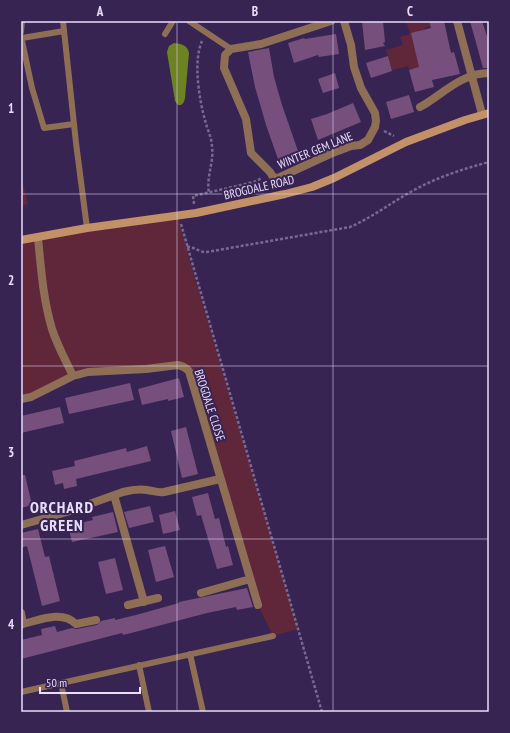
<svg xmlns="http://www.w3.org/2000/svg" width="510" height="733" font-family="'PT Sans Narrow',sans-serif">
  <style>
    .green { fill: #60273a }
    .water { fill: #6c8223 }
    .building { fill: #764f7d }
    .lines { fill: none; stroke-linecap: round; stroke-linejoin: round }
    .path { stroke: #796891; stroke-width: 2.5; stroke-dasharray: 3 2; stroke-linecap: butt }
    .lane { stroke: #8e6f55; stroke-width: 6 }
    .street { stroke: #8e6f55; stroke-width: 8 }
    .secondary { stroke: #c29167; stroke-width: 8 }
    .grid { fill: none; stroke: #e8ddfb; stroke-width: 1; stroke-opacity: 0.55 }
    .labels { text-anchor: middle; dominant-baseline: central; stroke-width: 4; stroke-linejoin: round; paint-order: stroke }
    .street-label { font-size: 12px; fill: #e8ddfb; stroke: #382453 }
    .district-label { font-size: 16px; font-weight: bold; letter-spacing: 1px; fill: #e8ddfb; stroke: #382453 }
    .neatline { fill: none; stroke: #e8ddfb; stroke-width: 1.5 }
    .grid-label { font-size: 13px; text-anchor: middle; font-weight: bold; fill: #e8ddfb }
  </style>
  <rect width="100%" height="100%" fill="#382453"/>
  <!-- green -->
  <path class="green" d="M406,21H429L431,26L424,28L428,44L421,67L409,70L408,66L392,70L386,50L403,45L400,37L410,34Z
    M21,177L28,204L21,206Z
    M178,216L186,247L298,629L273,636L258,605L186,368L95,371L21,399V240Z"/>
  <!-- water -->
  <path class="water" d="M174,43C182,44 187,45 189,53L185,98C184,102 183,106 178,105L175,101L167,52L169,46Z"/>
  <!-- building -->
  <path class="building" d="M362,21H383L385,42L383,43L385,46L365,50Z
    M429,21H444L451,53L454,52L460,74L432,80L434,87L415,92L409,70L419,67L411,33L431,28Z
    M470,21H482L489,42V68H483Z
    M336,34L339,54L319,57L318,55L294,63L288,43L304,38L305,39Z
    M269,48L274,77L282,105L298,151L278,159L266,125L260,104L255,87L248,52Z
    M388,56L392,71L371,78L366,63Z
    M335,73L339,88L323,93L318,79Z
    M409,95L414,112L391,119L386,102Z
    M353,103L361,122L318,140L311,119L327,114Z
    M179,378L184,397L168,401V399L142,405L138,389Z
    M130,383L134,400L69,414L65,398Z
    M60,407L64,423L21,433V416Z
    M186,427L198,474L182,478L171,431Z
    M147,446L151,461L76,479L77,486L64,489L63,483L55,485L52,471L75,466L74,461L126,448L127,452Z
    M21,475H25L32,505L21,508Z
    M208,493L215,519L219,518L226,547L228,546L233,565L217,569L201,515L197,516L192,497Z
    M150,506L154,522L129,528L124,512Z
    M175,511L180,530L163,534L159,515Z
    M113,512L118,532L72,542L68,526L93,520L92,517Z
    M38,529L45,557L49,556L60,601L42,606L27,546L21,548V533Z
    M165,546L174,577L156,582L148,550Z
    M115,558L123,590L106,594L98,562Z
    M247,588L253,607L237,610L236,607L207,613L135,632L123,635L122,633L21,659V640L42,635L41,629L55,626L57,632L72,628L77,629L97,625L101,621L115,618V620L136,615L179,603V602Z"/>
  <g class="lines">
    <!-- path -->
    <path class="path" d="M202,41C193,61 199,99 205,120C207,129 212,138 212,147C214,163 206,177 209,193
      M384,131L394,136
      M194,204L193,196L254,182L262,178
      M181,224L322,712
      M187,247C194,246 199,253 207,252L350,227C373,217 392,202 414,190C438,177 463,169 489,162"/>
    <!-- lane -->
    <path class="lane" d="M63,21L76,143L87,228
      M189,21L231,49
      M21,32L22,21
      M165,34L173,21
      M21,36L32,88L44,128L74,124
      M22,38L64,31
      M190,654L203,712
      M139,665L149,712
      M61,683L67,712
      M21,692L273,636"/>
    <!-- street -->
    <path class="street" d="M331,21L261,44L231,49L225,55L224,68L246,119L251,153L270,172L273,177L278,178L330,154L351,146L360,145L368,140L375,127L376,121L375,113L361,88L354,67L351,45L344,21
      M457,21L482,114
      M420,107C442,95 461,73 489,73
      M38,238C41,268 43,299 52,329C57,345 66,361 73,376
      M21,399L31,397L73,376L88,372L146,369L178,365C183,366 185,367 189,371L258,605
      M114,495L144,602
      M21,525L67,512L123,492C131,490 139,489 147,490C154,491 158,493 164,492L220,479
      M201,593L250,579
      M128,605L158,598
      M21,613L23,624L21,625
      M23,624C40,620 62,610 76,624L96,620"/>
    <!-- secondary -->
    <path class="secondary" d="M21,240L87,228L196,213L285,194L312,187L334,178L406,142L465,120L489,113"/>
  </g>
  <!-- grid -->
  <path class="grid" d="M177,21V712M333,21V712M21,194H489M21,366H489M21,539H489"/>
  <g class="labels">
    <!-- street labels -->
    <g class="street-label">
      <text transform="translate(315 150) rotate(-22)">WINTER GEM LANE</text>
      <text transform="translate(259 187) rotate(-13)">BROGDALE ROAD</text>
      <text transform="translate(210 405) rotate(72)">BROGDALE CLOSE</text>
    </g>
    <!-- district labels -->
    <g class="district-label">
      <text x="62" y="507">ORCHARD<tspan x="62" dy="18">GREEN</tspan></text>
    </g>
  </g>
  <!-- border -->
  <rect width="510" height="733" fill="none" stroke="#382453" stroke-width="44"/>
  <!-- scale -->
  <path d="M40 687v6h100v-6" fill="none" stroke="#e8ddfb" stroke-width="2"/>
  <text x="46" y="687" font-size="12" fill="#e8ddfb" stroke="#382453" stroke-width="3" paint-order="stroke">50 m</text>
  <rect x="22" y="22" width="466" height="689" class="neatline"/>
  <g class="grid-label">
    <text x="100" y="16">A</text>
    <text x="255" y="16">B</text>
    <text x="410" y="16">C</text>
    <text x="11" y="113">1</text>
    <text x="11" y="285">2</text>
    <text x="11" y="457">3</text>
    <text x="11" y="629">4</text>
  </g>
</svg>
